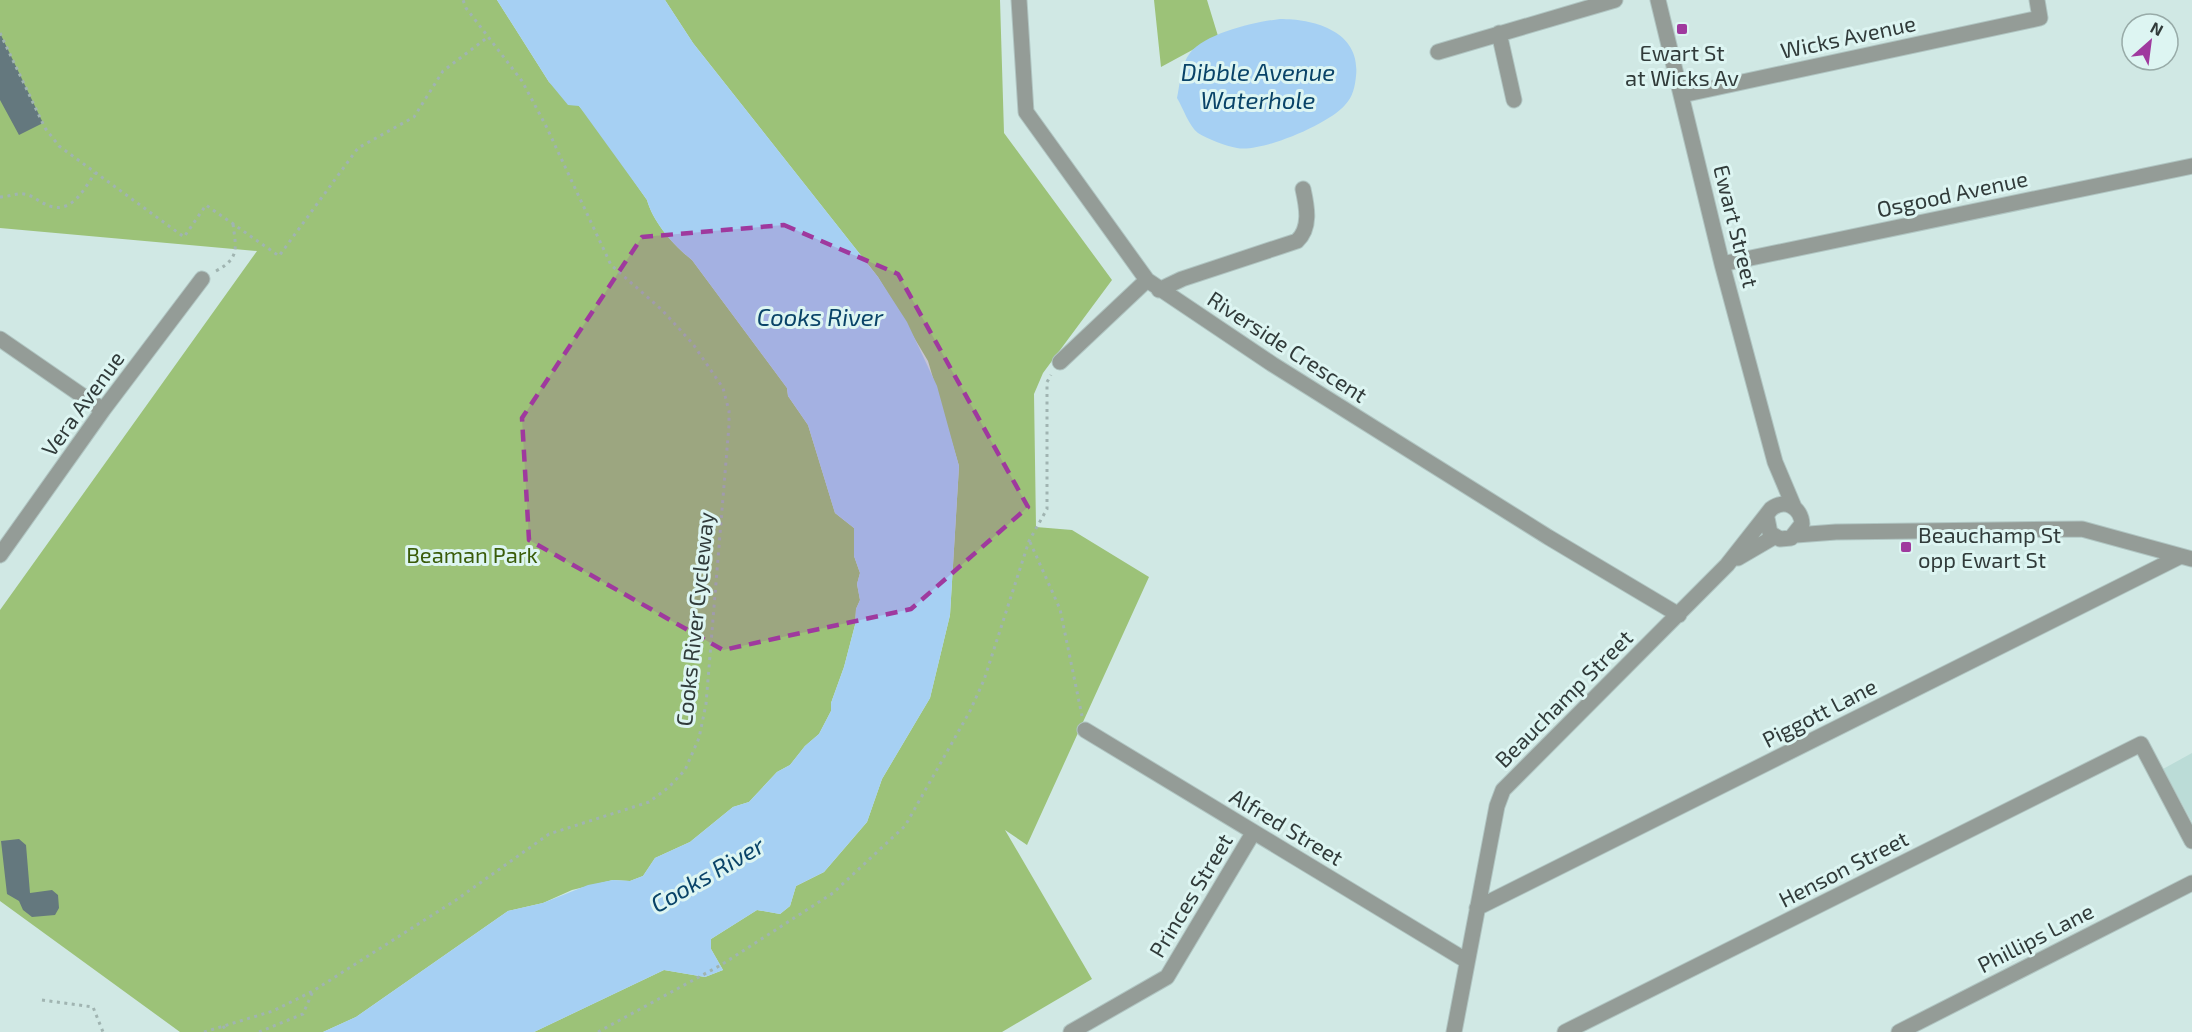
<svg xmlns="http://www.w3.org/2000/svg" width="2192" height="1032" font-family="'Exo 2',sans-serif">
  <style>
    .built { fill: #bbdcd7 }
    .green { fill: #9cc278 }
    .water { fill: #a6d0f3 }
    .building { fill: #64787e }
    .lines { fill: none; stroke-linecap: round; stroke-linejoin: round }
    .minor-casing { stroke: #b0c5c2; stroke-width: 17 }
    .path { stroke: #a0b4b1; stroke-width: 3; stroke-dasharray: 3 4.5; stroke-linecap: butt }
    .minor { stroke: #949c97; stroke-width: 15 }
    .marked { fill: #9f399e; fill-opacity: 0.2; stroke: #9f399e; stroke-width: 4.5; stroke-dasharray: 12 8; stroke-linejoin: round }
    .poi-dot { fill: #9f399e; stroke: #ddf5f2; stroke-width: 2 }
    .labels { text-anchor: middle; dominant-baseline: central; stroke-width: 6; stroke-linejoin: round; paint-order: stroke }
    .street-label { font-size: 22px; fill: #313b3a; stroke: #ddf5f2 }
    .poi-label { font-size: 22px; fill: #313b3a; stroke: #ddf5f2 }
    .park-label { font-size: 22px; fill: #3a5c09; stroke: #ddf5f2 }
    .water-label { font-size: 24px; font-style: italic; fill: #094368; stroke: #ddf5f2 }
  </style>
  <rect width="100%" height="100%" fill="#d0e8e4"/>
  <!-- built -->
  <path class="built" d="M2192,753V822L2163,769Z"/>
  <!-- green -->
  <path class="green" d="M0,0H497L549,82L579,106L592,121L647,200C653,222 674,246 692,260L787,388L788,396L808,425L835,513L854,528V556L860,573L857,584L860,600L856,609L855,625L844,667L831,703V711L819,734L805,746L790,765L777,772L749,802L733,807L690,842L655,858L643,876L630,881L613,880L572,890L543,903L508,911L356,1017L323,1032H180L0,901V610L257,251L0,228Z
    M665,0H1000L1004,133L1112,280L1043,373L1034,394L1036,527L1072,530L1149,577L1027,845L1005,830L1092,979L1002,1032H534L664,970L705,977L723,970L711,949V939L757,910L780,914L790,906L796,886L824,872L867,822L882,779L930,698L950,615L959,466L928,361L878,277L693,43Z
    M1154,0H1207L1218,36L1161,67Z"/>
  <!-- water -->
  <path class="water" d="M497,0H665L693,43L878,277L907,322L937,386L959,466L950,615L930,698L882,779L867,822L824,872L796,886L790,906L780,914L757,910L711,939V949L723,970L705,977L664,970L534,1032H323L356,1017L508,911L543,903L588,885L613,880L630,881L643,876L655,858L690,842L733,807L749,802L777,772L790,765L805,746L819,734L831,711V703L844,667L855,625L856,609L860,600L857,584L860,573L854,556V528L835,513L808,425L788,396L787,388L692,260C674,246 653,222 647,200L579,106L568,105L549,82Z
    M1280,19C1314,19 1361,31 1356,76C1355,86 1353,97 1345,105C1329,124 1261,153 1237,148C1226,146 1207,139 1198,133C1189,126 1183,108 1177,98C1180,84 1181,64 1190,53C1206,33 1255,22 1280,19Z"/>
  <!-- building -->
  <path class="building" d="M0,33L43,123L19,135L0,100Z
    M19,839L26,845L30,893L52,890L58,895L59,908L55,915L32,917L23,910L19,901L7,894L1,841Z"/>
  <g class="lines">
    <defs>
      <path id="minor" d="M1019,0L1026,112L1147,280L1272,364L1548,537L1679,615
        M1658,0L1722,264L1775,462L1794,507
        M1499,33L1514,100
        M1438,52L1615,0
        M1682,95L2040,18L2037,0
        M1722,264L2192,166
        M1159,290L1182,279L1297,241C1311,228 1307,207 1303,189
        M0,339L103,410
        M1060,362L1147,280
        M1796,535L1836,532L2082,529L2192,559
        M0,555L103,410L202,279
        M1738,558L1774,537
        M1085,730L1467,961
        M1477,908L2181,556
        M1071,1032L1167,977L1253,833
        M1454,1032L1497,806L1503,790L1727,565L1771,509C1785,498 1801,507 1802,524L1791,538L1780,539L1770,533L1767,518
        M1565,1032L2141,744L2192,841
        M1899,1032L2192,883"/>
    </defs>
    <!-- minor casing -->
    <use href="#minor" class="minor-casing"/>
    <!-- path -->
    <path class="path" d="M0,33L45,128L59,146L184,237L206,205L279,256L358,148L414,117L443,71L488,37
      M0,197C8,197 16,193 24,194C32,195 38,201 45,204C70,217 83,191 95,173
      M216,271C240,258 236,248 233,224
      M1030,542L1060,609L1082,716
      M42,1000L93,1007L103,1032
      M223,1026L227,1032
      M204,1032L273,1011L313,991L456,900L549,834L649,802L669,787L685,770L699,738L706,704L729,425V411L723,388L693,344L662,310L611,265L546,126L522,81L466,8L463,0
      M259,1032L303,1014L313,991
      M598,1032L721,965L833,893L905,826L970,711L984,680L1029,541L1047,509V382L1051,375"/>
    <!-- minor -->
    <use href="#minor" class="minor"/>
  </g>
  <!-- marked area -->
  <path class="marked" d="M784,225L898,274L1028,507L911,609L723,650L529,540L522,418L642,237Z"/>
  <!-- markers -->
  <g class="poi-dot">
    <rect x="1676" y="23" width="12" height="12" rx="3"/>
    <rect x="1900" y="541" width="12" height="12" rx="3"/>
  </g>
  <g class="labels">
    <!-- street labels -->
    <g class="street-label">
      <text transform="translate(1848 36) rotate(-12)">Wicks Avenue</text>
      <text transform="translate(1952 193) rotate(-12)">Osgood Avenue</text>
      <text transform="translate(1737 226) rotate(76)">Ewart Street</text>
      <text transform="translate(1288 346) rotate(33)">Riverside Crescent</text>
      <text transform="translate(82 403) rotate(-54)">Vera Avenue</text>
      <text transform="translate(694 619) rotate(-84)">Cooks River Cycleway</text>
      <text transform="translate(1563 698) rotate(-45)">Beauchamp Street</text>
      <text transform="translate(1819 712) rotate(-27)">Piggott Lane</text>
      <text transform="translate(1287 826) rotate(31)">Alfred Street</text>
      <text transform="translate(1843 868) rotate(-27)">Henson Street</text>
      <text transform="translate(1190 895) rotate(-59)">Princes Street</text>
      <text transform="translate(2035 937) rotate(-27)">Phillips Lane</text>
    </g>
    <!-- poi labels -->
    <g class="poi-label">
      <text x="1682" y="52">Ewart St<tspan x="1682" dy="25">at Wicks Av</tspan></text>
      <text x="1918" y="534" text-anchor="start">Beauchamp St<tspan x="1918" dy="25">opp Ewart St</tspan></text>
    </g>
    <!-- park labels -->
    <g class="park-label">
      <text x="472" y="554">Beaman Park</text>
    </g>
    <!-- water labels -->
    <g class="water-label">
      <text x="1258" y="71">Dibble Avenue<tspan x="1258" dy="28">Waterhole</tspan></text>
      <text x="820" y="316">Cooks River</text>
      <text transform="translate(707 874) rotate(-30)">Cooks River</text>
    </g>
  </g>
  <!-- north arrow -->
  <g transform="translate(2150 42) rotate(28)"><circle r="28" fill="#ddf5f2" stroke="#98aba8" stroke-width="1.5"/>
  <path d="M0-4.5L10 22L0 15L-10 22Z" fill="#9f399e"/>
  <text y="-9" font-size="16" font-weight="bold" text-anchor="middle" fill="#313b3a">N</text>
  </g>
</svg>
